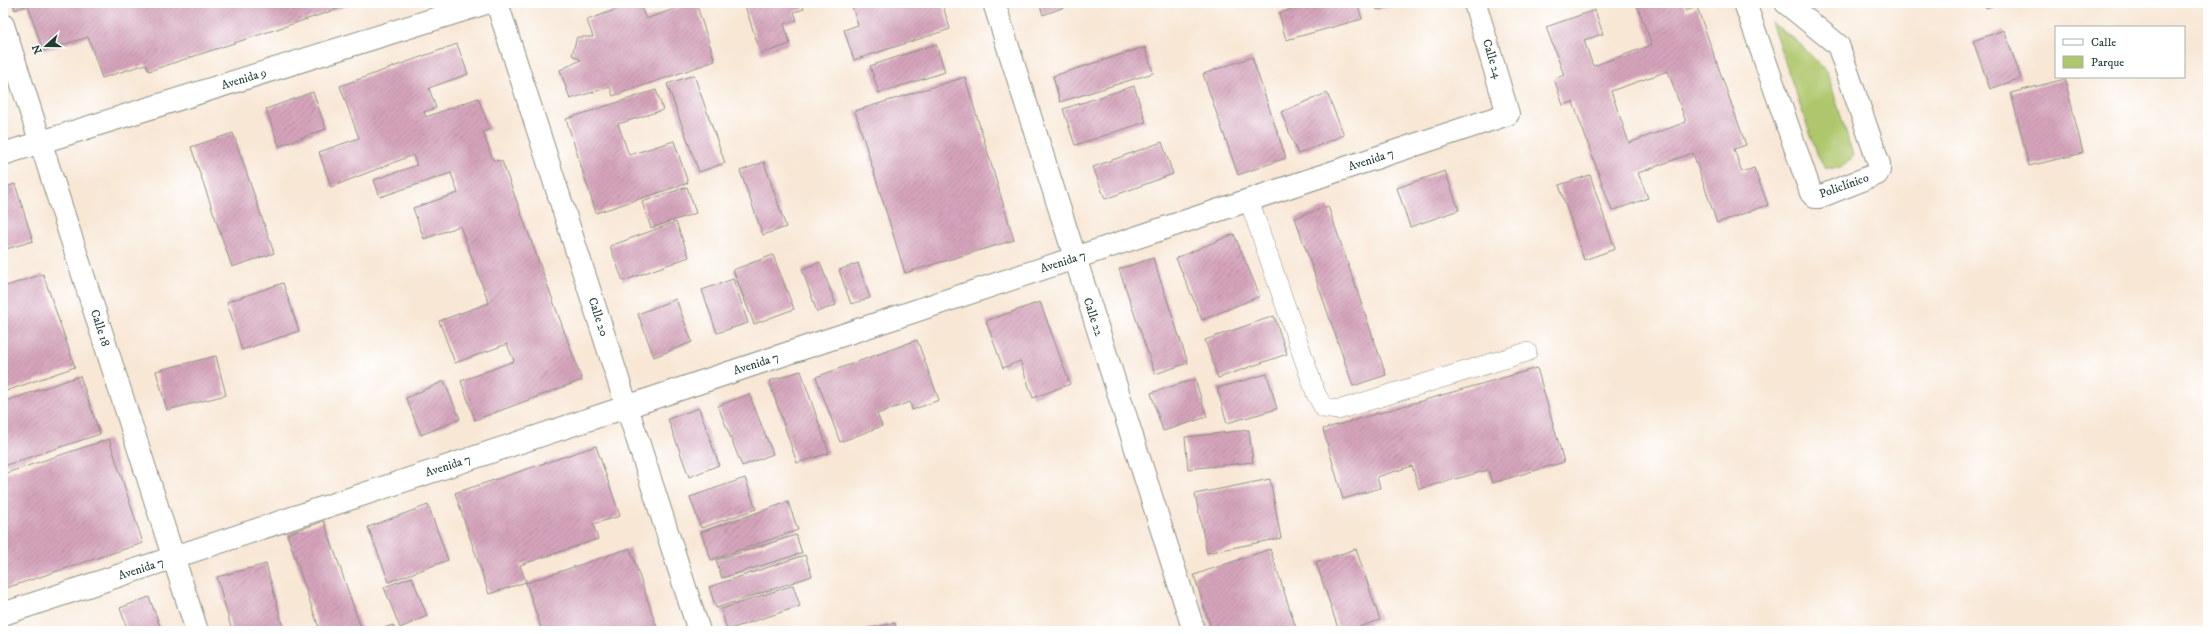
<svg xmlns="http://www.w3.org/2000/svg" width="2211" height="634" font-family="'IM FELL DW Pica',serif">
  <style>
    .green { fill: #afc76c; stroke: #678250 }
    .building { fill: url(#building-hatch); fill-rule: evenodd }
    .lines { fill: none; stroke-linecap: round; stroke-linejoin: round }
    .service-casing { stroke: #8c9284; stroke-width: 20 }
    .minor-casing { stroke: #8c9284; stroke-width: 24 }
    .secondary-casing { stroke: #8c9284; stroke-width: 24 }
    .service { stroke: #fff; stroke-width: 19 }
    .minor { stroke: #fff; stroke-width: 22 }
    .secondary { stroke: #fff; stroke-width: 22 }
    .labels { text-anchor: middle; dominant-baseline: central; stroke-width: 3; stroke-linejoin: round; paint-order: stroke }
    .street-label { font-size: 12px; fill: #1f3d34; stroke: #fff }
  </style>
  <defs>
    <pattern id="building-hatch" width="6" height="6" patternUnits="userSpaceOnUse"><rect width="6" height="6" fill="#d6a4bc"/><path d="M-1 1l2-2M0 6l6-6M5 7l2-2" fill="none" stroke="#ad879a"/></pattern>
  </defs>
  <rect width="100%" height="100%" fill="#fff"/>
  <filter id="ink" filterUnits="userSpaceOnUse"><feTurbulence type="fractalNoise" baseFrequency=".025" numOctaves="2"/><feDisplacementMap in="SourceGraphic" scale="8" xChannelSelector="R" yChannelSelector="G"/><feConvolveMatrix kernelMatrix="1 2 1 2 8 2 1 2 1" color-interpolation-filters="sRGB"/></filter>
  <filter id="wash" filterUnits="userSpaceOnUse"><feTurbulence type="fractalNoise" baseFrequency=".012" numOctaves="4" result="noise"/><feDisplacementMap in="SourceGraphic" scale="16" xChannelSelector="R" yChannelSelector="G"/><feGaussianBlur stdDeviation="0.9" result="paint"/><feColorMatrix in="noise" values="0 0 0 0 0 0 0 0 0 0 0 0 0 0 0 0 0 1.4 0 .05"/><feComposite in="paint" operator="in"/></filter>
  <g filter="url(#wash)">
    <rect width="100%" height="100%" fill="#f8e7d5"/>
    <!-- green -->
    <path class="green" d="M1771,22L1798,42L1827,72L1853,155C1846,167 1840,169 1826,168L1819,159Z"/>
    <g id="blocks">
      <!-- building -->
      <path class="building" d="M13,3H356L149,71L146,64L102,78L88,37L43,51L28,5L15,10Z
        M634,3H639L646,19L691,3H696L715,61L613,96L610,87L570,99L560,70L581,60L572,55L577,37H593L587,20Z
        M744,3H802L804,9L794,12L797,20L784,24L790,44L761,54Z
        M851,3H942L950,29L854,60L844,30L858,25Z
        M1039,3H1075L1043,15Z
        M1316,3H1357L1362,19L1286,40L1279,13Z
        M1375,3H1402L1377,10Z
        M1636,3H1683L1686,11L1697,7L1746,145L1734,149L1742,172L1754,168L1768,205L1717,223L1693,153L1638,173L1648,198L1612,211L1573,102L1563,105L1554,79L1564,75L1546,27L1595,10L1603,34L1584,40L1593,66L1652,45ZM1668,71L1686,122L1629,143L1611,91Z
        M1984,3H2003L1986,8Z
        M2004,30L2021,78L1990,89L1973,41Z
        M457,44L468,74L429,88L436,108L424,112L426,117L478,98L490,129L483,132L493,160L502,161L582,380L475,420L461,381L514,361L507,344L455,363L439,321L489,303L460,226L424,239L413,208L458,193L451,173L380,197L374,180L417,165L413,155L331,187L319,152L359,138L340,86Z
        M936,44L945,72L879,93L870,66Z
        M1145,47L1153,73L1060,102L1053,76Z
        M1252,57L1286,158L1238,175L1203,74Z
        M694,75L725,163L699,172L667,84Z
        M965,77L1014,240L905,273L855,111Z
        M2065,79L2083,153L2029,166L2011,93Z
        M1134,86L1146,122L1075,145L1063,109Z
        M656,90L663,110L618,124L629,155L674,141L688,183L596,213L566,119Z
        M313,92L326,129L279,146L266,109Z
        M1327,93L1344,135L1298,154L1281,112Z
        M233,133L274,253L232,267L191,147Z
        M1162,142L1173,174L1105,199L1093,167Z
        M764,162L786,227L763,235L740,171Z
        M1445,171L1459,210L1410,227L1397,188Z
        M1590,175L1615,249L1584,260L1559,185Z
        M15,184L33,241L3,250V188Z
        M687,187L696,213L651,228L642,202Z
        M1328,206L1386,375L1353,386L1295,218Z
        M676,222L689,257L623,281L610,246Z
        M1234,234L1260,296L1202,320L1176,258Z
        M773,255L794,309L754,324L733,270Z
        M1153,258L1188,363L1155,374L1119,269Z
        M820,262L836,305L817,312L802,269Z
        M858,263L870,298L851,304L839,270Z
        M43,274L75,367L3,392V287Z
        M733,279L748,323L717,333L702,290Z
        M283,283L299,331L242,350L227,302Z
        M676,299L692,342L654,357L638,314Z
        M1040,302L1070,384L1033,398L1020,361L1003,368L986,321Z
        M1274,316L1287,354L1218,378L1205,340Z
        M917,340L939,400L912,410L910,402L877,414L882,426L840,442L816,377Z
        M216,356L226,395L167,410L156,371Z
        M1537,368L1564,462L1492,483L1488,470L1419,489L1412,466L1377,477L1380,488L1343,499L1323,429Z
        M801,371L829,453L797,463L769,381Z
        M1267,374L1277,409L1227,423L1217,388Z
        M80,376L100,434L3,466V402Z
        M1195,379L1207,417L1163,431L1151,393Z
        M444,381L460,419L421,435L406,398Z
        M749,394L773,454L742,466L718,406Z
        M699,408L719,465L689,477L668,419Z
        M1249,430L1253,462L1188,469L1185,437Z
        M109,439L143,543L3,589V474Z
        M596,446L620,516L593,524L598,539L520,565L526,582L489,594L455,493Z
        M745,478L756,509L701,528L690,497Z
        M1270,479L1281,538L1207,553L1195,494Z
        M788,502L798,530L711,560L701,532Z
        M428,505L448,560L389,582L368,527Z
        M324,521L362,631H320L287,534Z
        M796,535L802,553L722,578L716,560Z
        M630,548L658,631H542L526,583Z
        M1270,549L1297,631H1212L1194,575Z
        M1356,549L1380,620L1346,631H1339L1316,562Z
        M805,555L812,576L716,608L709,587Z
        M266,564L284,631H232L217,577Z
        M412,577L427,616L400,628L384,587Z
        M793,585L800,606L727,630L721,609Z
        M149,597L162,631H128L120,608Z
        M895,623L896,631H862V630Z
        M393,625L395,631H375Z"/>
    </g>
  </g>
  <g filter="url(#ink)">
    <use href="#blocks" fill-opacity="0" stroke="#8c9284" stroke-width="1"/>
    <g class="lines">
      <defs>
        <path id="service" d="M1249,200L1316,394L1324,408L1338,410L1527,352"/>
        <path id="minor" d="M497,3L699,631
          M994,3L1194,631
          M1745,3L1811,193L1815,197H1819L1877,174L1879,170V164L1838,45L1786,3
          M3,25L197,631
          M3,614L1508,114L1475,3"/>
        <path id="secondary" d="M3,154L486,3"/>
      </defs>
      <!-- service casing -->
      <use href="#service" class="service-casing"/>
      <!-- minor casing -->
      <use href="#minor" class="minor-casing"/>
      <!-- secondary casing -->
      <use href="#secondary" class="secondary-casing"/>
      <!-- service -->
      <use href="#service" class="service"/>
      <!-- minor -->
      <use href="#minor" class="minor"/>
      <!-- secondary -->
      <use href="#secondary" class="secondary"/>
    </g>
  </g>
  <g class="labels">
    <!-- street labels -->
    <g class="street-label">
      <text transform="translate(1492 59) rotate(73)">Calle 24</text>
      <text transform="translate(244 79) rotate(-17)">Avenida 9</text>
      <text transform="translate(1371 160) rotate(-18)">Avenida 7</text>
      <text transform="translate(1844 186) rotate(-20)">Policlínico</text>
      <text transform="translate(1063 262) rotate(-18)">Avenida 7</text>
      <text transform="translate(598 317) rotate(72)">Calle 20</text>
      <text transform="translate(1093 317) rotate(72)">Calle 22</text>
      <text transform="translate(100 328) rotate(72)">Calle 18</text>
      <text transform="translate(756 364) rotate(-18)">Avenida 7</text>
      <text transform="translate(448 466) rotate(-18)">Avenida 7</text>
      <text transform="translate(141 569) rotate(-18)">Avenida 7</text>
    </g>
  </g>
  <!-- margin -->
  <rect width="2211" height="634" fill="none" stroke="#fff" stroke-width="16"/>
  <!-- legend -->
  <rect x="2055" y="26" width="130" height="52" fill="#ffffff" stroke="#a5b1ae"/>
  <rect x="2063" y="39" width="20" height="6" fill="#ffffff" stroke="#a5b1ae"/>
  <text x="2091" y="46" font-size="12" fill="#1f3d34">Calle</text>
  <rect x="2063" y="56" width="20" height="12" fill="#afc76c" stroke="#a5b1ae"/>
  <text x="2091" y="66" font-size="12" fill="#1f3d34">Parque</text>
  <!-- north arrow -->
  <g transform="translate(46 46) rotate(249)" stroke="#ffffff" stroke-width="3" paint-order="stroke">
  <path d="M0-3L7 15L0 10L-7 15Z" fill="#1f3d34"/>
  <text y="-6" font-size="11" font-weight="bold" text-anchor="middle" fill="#1f3d34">N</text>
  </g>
</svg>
